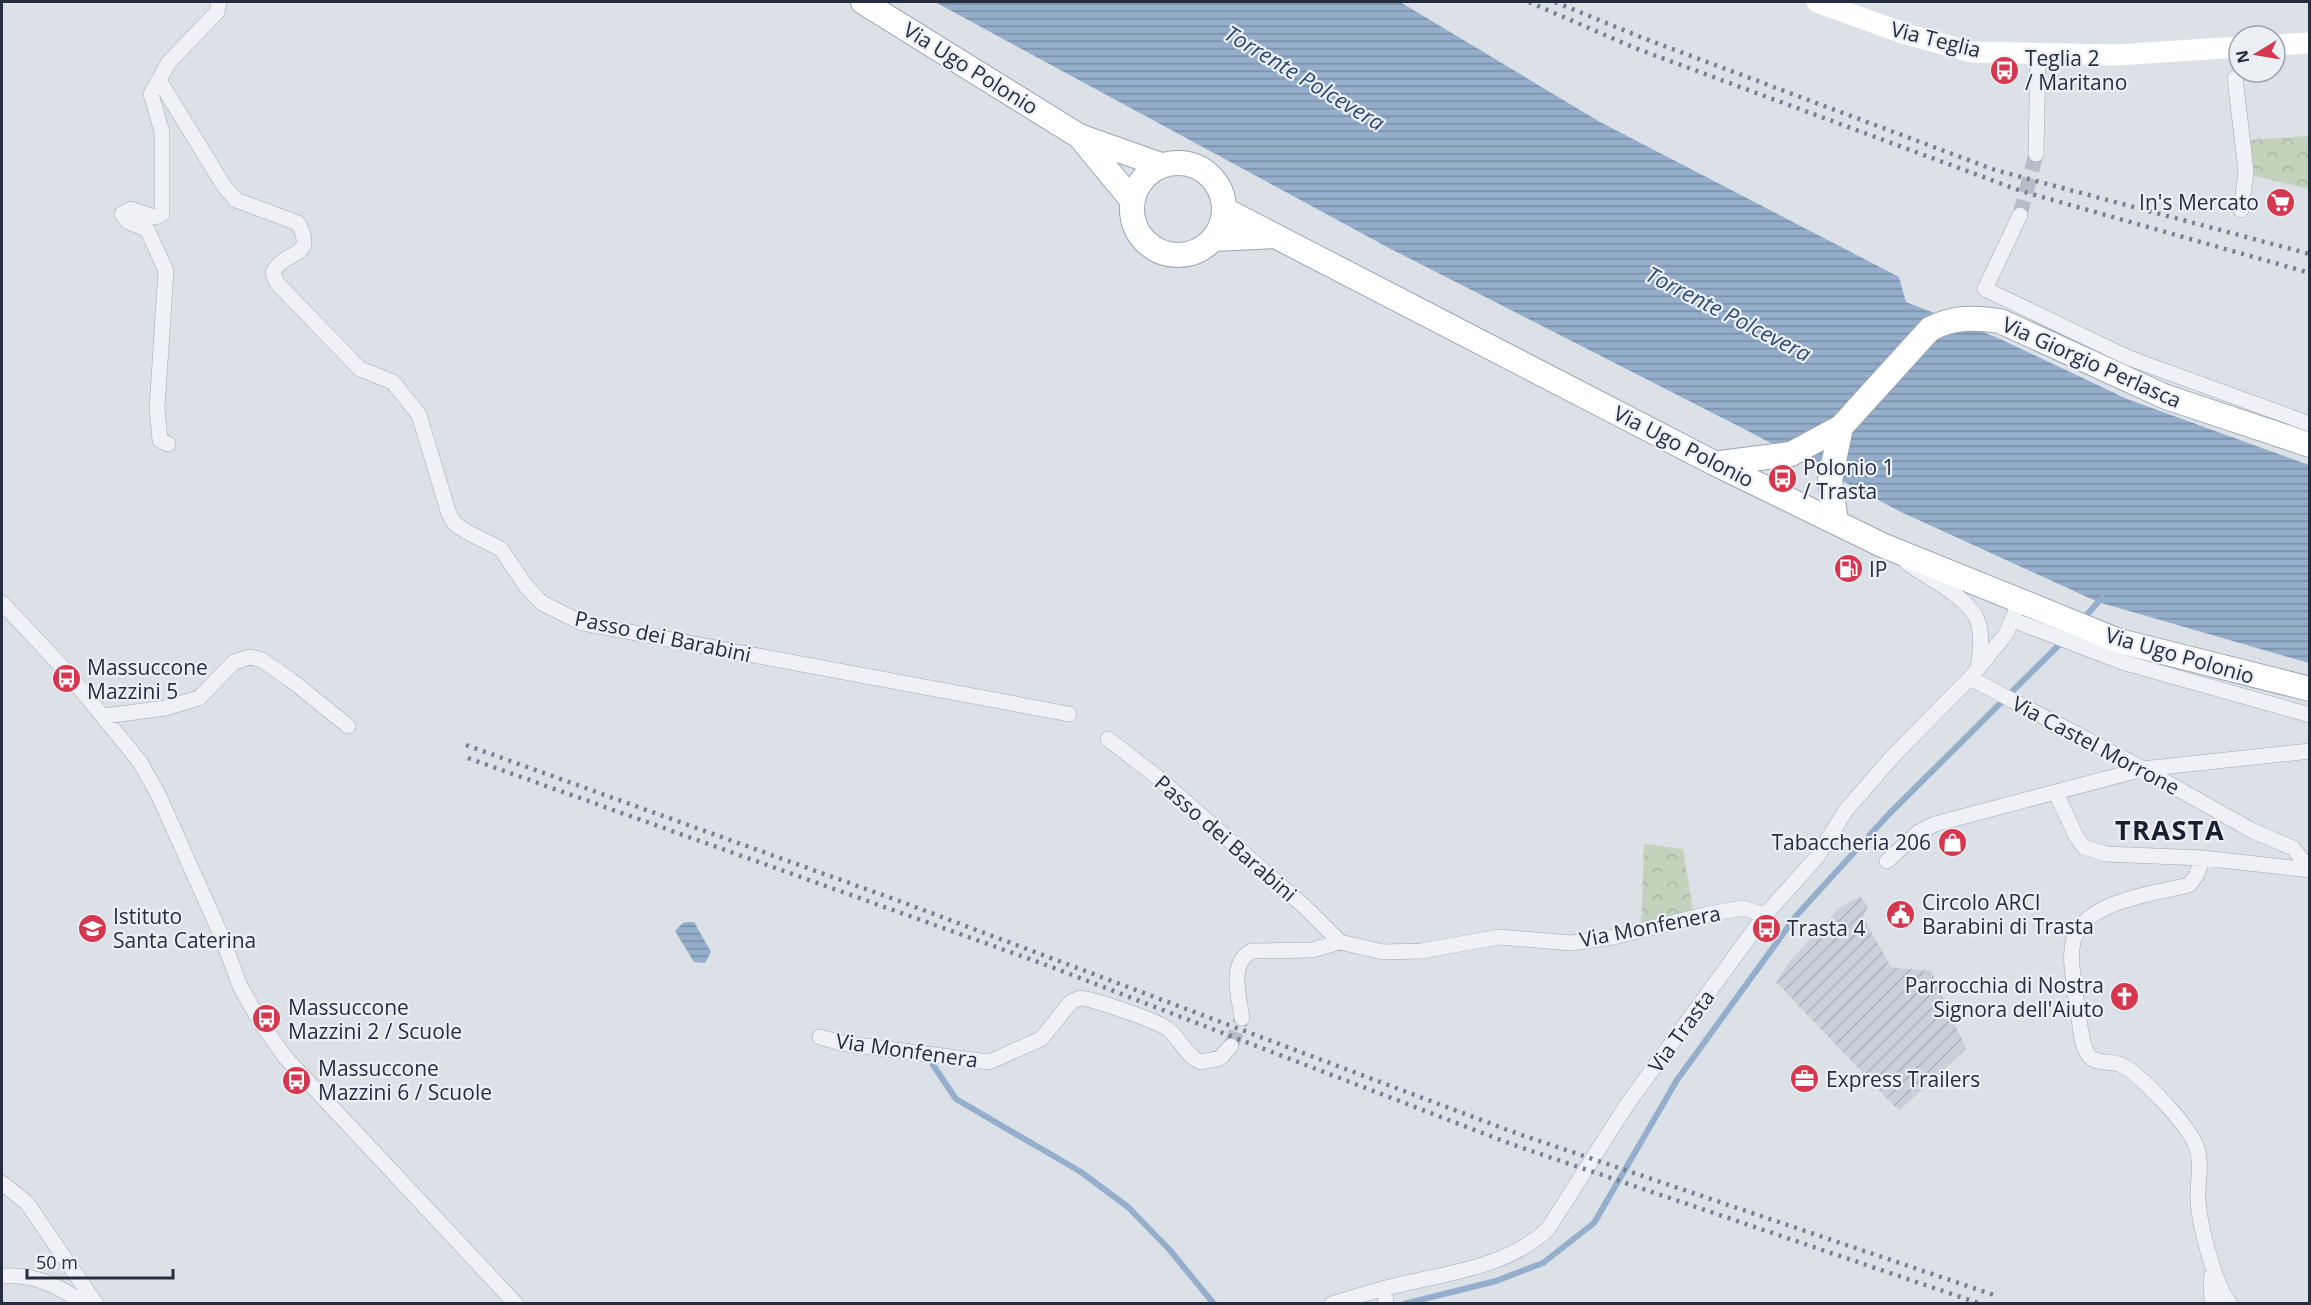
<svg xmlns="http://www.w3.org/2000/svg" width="2311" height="1305" font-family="'Open Sans',sans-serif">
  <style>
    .industrial { fill: url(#industrial-furrows) }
    .park { fill: url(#park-crowns) }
    .water { fill: url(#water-rules) }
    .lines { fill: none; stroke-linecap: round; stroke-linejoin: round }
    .stream { stroke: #94aecb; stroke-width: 6 }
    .minor-tunnel { stroke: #b7bdc6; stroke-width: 15; stroke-dasharray: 15 8; stroke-linecap: butt }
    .minor-casing { stroke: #a1a8b2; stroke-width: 16 }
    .primary-casing { stroke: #9ba5b4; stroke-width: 26 }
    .minor { stroke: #eff1f6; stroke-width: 15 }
    .secondary { stroke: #fff; stroke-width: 21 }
    .primary { stroke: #fff; stroke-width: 24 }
    .rail { stroke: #758092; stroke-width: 4.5; stroke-dasharray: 3 6; stroke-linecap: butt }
    .labels { text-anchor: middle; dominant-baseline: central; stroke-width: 4.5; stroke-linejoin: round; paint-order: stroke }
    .street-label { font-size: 21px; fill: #252e3f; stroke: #ecf0f5 }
    .poi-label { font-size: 21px; fill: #252e3f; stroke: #ecf0f5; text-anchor: start }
    .water-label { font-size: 22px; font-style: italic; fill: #2d4c75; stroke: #ecf0f5 }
    .district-label { font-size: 27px; font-weight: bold; letter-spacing: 1.5px; fill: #181f2f; stroke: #ecf0f5 }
  </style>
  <defs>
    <pattern id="industrial-furrows" width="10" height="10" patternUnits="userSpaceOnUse" patternTransform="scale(1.5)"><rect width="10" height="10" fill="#cad0da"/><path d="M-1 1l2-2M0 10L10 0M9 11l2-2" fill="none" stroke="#adb3bc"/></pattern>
    <pattern id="park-crowns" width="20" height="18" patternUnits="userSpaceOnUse" patternTransform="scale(1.5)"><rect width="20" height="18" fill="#c2d2bd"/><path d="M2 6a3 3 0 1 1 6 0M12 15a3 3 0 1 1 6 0" fill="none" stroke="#a7b5a4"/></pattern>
    <pattern id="water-rules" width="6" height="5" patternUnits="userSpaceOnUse" patternTransform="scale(1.5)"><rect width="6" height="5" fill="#94aecb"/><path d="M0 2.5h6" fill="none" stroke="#798ea6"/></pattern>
  </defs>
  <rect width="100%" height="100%" fill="#dce1e8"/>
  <!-- industrial -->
  <path class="industrial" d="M1860,896L1868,906L1863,917L1891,967L1931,971L1966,1049L1899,1111L1776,982L1791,960L1838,909Z"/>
  <!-- park -->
  <path class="park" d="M2309,136V189L2251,175L2249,140Z
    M1644,844L1683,849L1693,910L1641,926Z"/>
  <!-- water -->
  <path class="water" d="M935,2H1400L1600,122L1899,277L1906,302L1998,338L2127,399L2309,465V663L2098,602L1901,512L1748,431L1389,248Z
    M688,922H694L711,952L705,963L694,962L675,931L683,923Z"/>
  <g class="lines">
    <!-- stream -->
    <path class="stream" d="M2083,619L2102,598
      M933,1065L956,1099L1081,1172L1128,1207L1169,1249L1214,1304
      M1404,1304L1496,1281L1543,1263L1594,1223L1677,1080L1796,916L1889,814L2064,640"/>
    <!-- minor-tunnel -->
    <path class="minor-tunnel" d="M2020,215L2036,154
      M1231,1046L1242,1018"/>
    <defs>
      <path id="minor" d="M2235,78L2246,171L2241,210
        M159,80L224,186L236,200L298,223C318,260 283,249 273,273L277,283L360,369L393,382L419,415L449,514L455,524L467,532L501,549L526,586L542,603L582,623L1069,714
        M2036,154L2038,53
        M2020,215L1985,289L2129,358L2310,424
        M168,444L160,440L157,408L166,271L147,229L128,222L122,214L131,209L155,217L162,214V132L151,94L169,62L217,12L219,2
        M1907,563C1926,577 1971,598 1978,622C1983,637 1980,653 1978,668
        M2,603L65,670L140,762L159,796L221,935L240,986L261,1023L285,1057L516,1304
        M2013,620L2122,662L2310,715
        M1970,678L2143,769L2251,830L2293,848L2310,870
        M105,716L165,708L199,698L234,662L250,657L262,660L291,680L348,726
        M1108,739L1161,780L1307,909L1340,942
        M2056,793L2076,836L2084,847L2106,854L2203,858L2310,870
        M2203,858L2196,876L2189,885C2156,893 2097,900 2078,930C2066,948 2074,979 2076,998C2079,1011 2080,1046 2089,1056C2097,1065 2113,1060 2123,1066C2142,1076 2189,1126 2196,1146C2203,1163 2197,1182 2198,1200C2199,1223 2215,1286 2230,1304
        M1887,861L1919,832L1935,824L2143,769L2310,751
        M1242,1018C1239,996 1228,963 1252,951L1312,950L1340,942L1383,952L1421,951L1499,937L1571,943L1614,937L1704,915L1743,908L1765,915
        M820,1037L841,1043L989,1062L1041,1039L1071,1002L1080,998C1094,999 1157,1021 1168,1029C1181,1039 1185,1056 1201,1062L1220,1058L1231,1046
        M2,1183L27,1203L96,1304
        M2,1276C34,1274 58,1285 84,1304
        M2211,1277L2212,1304
        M1332,1304C1351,1298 1370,1292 1390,1287C1444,1273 1505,1269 1548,1229L1626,1106L1765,915L1817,857L1846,810L1894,755L1970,678L2006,634L2020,601
        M1385,1304L1386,1300"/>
      <path id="primary" d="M863,2L1079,136L1161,165
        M1080,137L1132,200
        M1132 209a46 46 0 1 1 92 0a46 46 0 1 1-92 0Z
        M1225,210L1714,463L1882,545L2119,641L2310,689
        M1214,239L1275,236
        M1720,463L1791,454L1841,427L1930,329C1953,317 1974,317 2000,321L2166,397L2310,445
        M1836,521L1830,480L1841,427"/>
    </defs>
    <!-- minor casing -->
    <use href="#minor" class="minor-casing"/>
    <!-- primary casing -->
    <use href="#primary" class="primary-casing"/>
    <!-- minor -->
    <use href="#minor" class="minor"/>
    <!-- secondary -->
    <path class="secondary" d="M1817,2L1906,34L1971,52L2116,55L2239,47
      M2275,45L2310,43"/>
    <!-- primary -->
    <use href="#primary" class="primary"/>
    <!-- rail -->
    <path class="rail" d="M1529,2L1635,48L2021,191L2310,273
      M1555,2L1643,38L1995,170L2310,254
      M466,745L902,902L1513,1132L1997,1296
      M468,758L1041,963L1511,1144L1981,1304"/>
  </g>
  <!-- icons -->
  <defs>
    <symbol id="bus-disc" viewBox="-11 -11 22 22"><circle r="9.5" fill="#d7374e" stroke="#ecf0f5"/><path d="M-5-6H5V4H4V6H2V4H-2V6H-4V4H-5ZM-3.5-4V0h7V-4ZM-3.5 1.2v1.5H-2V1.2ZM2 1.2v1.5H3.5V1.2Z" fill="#fff"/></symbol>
    <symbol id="supermarket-disc" viewBox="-11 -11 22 22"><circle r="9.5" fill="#d7374e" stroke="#ecf0f5"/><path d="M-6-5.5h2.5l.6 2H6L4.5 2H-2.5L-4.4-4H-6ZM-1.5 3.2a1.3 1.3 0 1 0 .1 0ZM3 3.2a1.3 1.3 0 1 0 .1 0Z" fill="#fff"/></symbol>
    <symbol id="fuel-disc" viewBox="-11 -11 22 22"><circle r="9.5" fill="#d7374e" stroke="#ecf0f5"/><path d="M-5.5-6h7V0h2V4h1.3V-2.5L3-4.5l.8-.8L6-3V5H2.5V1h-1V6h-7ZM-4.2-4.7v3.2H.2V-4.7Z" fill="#fff"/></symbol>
    <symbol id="shop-disc" viewBox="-11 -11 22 22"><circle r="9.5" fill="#d7374e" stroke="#ecf0f5"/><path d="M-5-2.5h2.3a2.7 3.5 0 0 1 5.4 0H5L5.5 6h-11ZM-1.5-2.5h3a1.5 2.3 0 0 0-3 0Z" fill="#fff"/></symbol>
    <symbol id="civic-disc" viewBox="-11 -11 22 22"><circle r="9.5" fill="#d7374e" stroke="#ecf0f5"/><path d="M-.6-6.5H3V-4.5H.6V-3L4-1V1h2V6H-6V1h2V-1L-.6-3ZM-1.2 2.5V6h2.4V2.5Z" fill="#fff"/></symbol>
    <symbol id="school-disc" viewBox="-11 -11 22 22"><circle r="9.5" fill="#d7374e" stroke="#ecf0f5"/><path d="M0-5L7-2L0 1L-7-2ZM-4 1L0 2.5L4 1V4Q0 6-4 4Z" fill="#fff"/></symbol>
    <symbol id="church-disc" viewBox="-11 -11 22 22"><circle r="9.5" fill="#d7374e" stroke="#ecf0f5"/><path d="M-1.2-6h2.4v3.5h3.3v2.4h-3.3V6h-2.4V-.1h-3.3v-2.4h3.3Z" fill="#fff"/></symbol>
    <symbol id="office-disc" viewBox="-11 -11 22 22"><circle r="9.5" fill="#d7374e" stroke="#ecf0f5"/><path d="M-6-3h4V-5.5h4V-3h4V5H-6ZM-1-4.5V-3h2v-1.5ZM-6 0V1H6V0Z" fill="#fff"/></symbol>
  </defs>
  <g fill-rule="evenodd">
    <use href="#bus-disc" x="1988" y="54" width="33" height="33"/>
    <use href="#supermarket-disc" x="2264" y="186" width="33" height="33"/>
    <use href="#bus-disc" x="1766" y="462" width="33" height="33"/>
    <use href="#fuel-disc" x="1832" y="552" width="33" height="33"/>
    <use href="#bus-disc" x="50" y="662" width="33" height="33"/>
    <use href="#shop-disc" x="1936" y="826" width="33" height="33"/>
    <use href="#civic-disc" x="1884" y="898" width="33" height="33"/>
    <use href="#school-disc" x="76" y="912" width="33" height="33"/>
    <use href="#bus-disc" x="1750" y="912" width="33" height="33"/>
    <use href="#church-disc" x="2108" y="980" width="33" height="33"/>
    <use href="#bus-disc" x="250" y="1002" width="33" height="33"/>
    <use href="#office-disc" x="1788" y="1062" width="33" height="33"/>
    <use href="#bus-disc" x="280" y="1064" width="33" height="33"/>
  </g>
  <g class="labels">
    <!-- street labels -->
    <g class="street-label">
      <text transform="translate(1936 39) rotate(14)">Via Teglia</text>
      <text transform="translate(971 68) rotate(32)">Via Ugo Polonio</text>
      <text transform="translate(2092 362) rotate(24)">Via Giorgio Perlasca</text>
      <text transform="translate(1684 446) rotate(27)">Via Ugo Polonio</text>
      <text transform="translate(663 636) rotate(12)">Passo dei Barabini</text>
      <text transform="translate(2180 655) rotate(16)">Via Ugo Polonio</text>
      <text transform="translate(2096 745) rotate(28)">Via Castel Morrone</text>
      <text transform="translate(1226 838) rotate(41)">Passo dei Barabini</text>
      <text transform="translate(1650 926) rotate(-11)">Via Monfenera</text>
      <text transform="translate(1681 1031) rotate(-54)">Via Trasta</text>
      <text transform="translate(907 1050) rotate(8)">Via Monfenera</text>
    </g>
    <!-- poi labels -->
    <g class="poi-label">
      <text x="2025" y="58">Teglia 2<tspan x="2025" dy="24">/ Maritano</tspan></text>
      <text x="2259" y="202" text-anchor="end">In's Mercato</text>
      <text x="1803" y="467">Polonio 1<tspan x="1803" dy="24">/ Trasta</tspan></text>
      <text x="1869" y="569">IP</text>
      <text x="87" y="667">Massuccone<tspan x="87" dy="24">Mazzini 5</tspan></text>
      <text x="1931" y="842" text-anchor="end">Tabaccheria 206</text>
      <text x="1922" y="902">Circolo ARCI<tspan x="1922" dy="24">Barabini di Trasta</tspan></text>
      <text x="113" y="916">Istituto<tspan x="113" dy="24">Santa Caterina</tspan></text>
      <text x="1787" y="928">Trasta 4</text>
      <text x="2104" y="985" text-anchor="end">Parrocchia di Nostra<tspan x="2104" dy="24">Signora dell'Aiuto</tspan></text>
      <text x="288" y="1007">Massuccone<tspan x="288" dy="24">Mazzini 2 / Scuole</tspan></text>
      <text x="318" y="1068">Massuccone<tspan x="318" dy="24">Mazzini 6 / Scuole</tspan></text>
      <text x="1826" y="1079">Express Trailers</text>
    </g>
    <!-- water labels -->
    <g class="water-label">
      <text transform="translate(1305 77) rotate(31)">Torrente Polcevera</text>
      <text transform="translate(1729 313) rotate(27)">Torrente Polcevera</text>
    </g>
    <!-- district labels -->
    <g class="district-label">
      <text x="2170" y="829">TRASTA</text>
    </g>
  </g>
  <!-- border -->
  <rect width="2311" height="1305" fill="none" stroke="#252e3f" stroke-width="6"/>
  <!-- north arrow -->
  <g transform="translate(2257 54) rotate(259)"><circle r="28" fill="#ecf0f5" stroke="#9ca2ac" stroke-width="1.5"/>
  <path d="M0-4.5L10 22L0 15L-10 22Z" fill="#d7374e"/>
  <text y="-9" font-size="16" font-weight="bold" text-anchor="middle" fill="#252e3f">N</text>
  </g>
  <!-- scale -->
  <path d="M27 1269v9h146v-9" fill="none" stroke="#252e3f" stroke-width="3"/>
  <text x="36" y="1269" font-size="18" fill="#252e3f" stroke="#ecf0f5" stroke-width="4.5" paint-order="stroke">50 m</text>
</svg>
